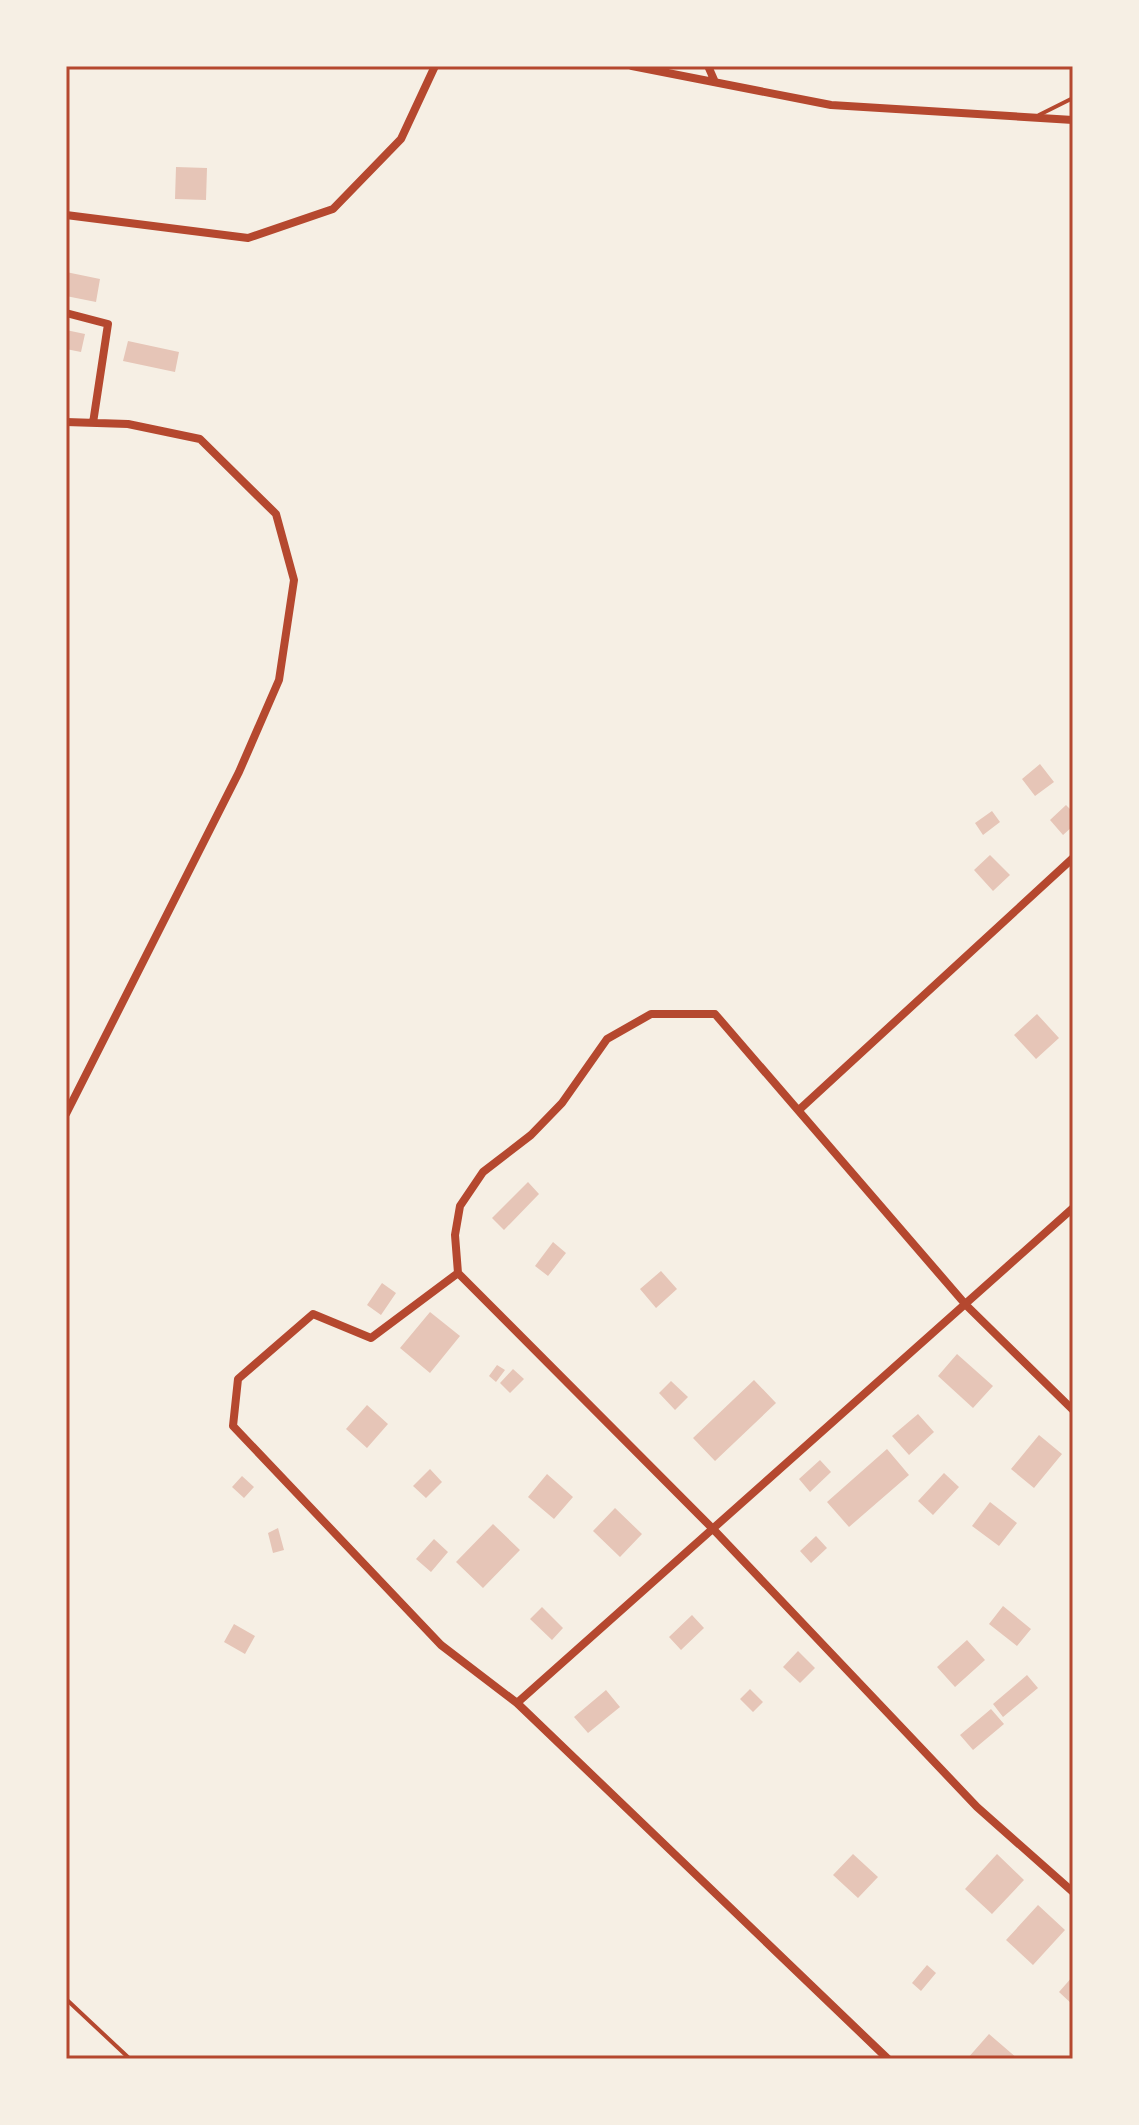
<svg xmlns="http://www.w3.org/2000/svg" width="1139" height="2125" font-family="'IBM Plex Sans',sans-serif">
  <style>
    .building { fill: #e6c5b7 }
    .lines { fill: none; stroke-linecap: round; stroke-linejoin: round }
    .service { stroke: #b5482f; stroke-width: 4 }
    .minor { stroke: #b5482f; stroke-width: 8 }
    .neatline { fill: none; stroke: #b5482f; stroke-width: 3 }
  </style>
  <rect width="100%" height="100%" fill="#f6efe4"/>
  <!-- building -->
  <path class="building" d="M176,167L207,168L206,200L175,199Z
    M66,272L100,279L96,302L66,296Z
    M66,330L85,334L81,352L66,349Z
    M128,341L179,352L175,372L123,361Z
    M1040,764L1054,782L1035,796L1022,779Z
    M1066,805L1073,812V826L1063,835L1050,820Z
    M992,811L1000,822L983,835L975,823Z
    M990,855L1010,875L993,891L974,870Z
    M1037,1014L1059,1038L1036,1059L1014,1035Z
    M528,1182L539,1194L504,1230L492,1218Z
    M553,1242L566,1253L548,1276L535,1266Z
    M661,1271L677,1289L656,1308L640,1289Z
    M382,1283L396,1293L381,1315L367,1305Z
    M430,1312L460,1336L430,1373L400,1348Z
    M957,1354L993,1386L973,1408L938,1376Z
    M497,1365L505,1370L496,1382L489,1376Z
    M513,1369L524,1379L510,1393L500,1383Z
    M754,1380L776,1403L715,1461L693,1438Z
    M671,1381L688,1397L675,1410L659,1393Z
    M367,1405L388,1424L367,1448L346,1429Z
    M918,1414L934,1432L909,1455L892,1436Z
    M1039,1435L1062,1454L1034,1488L1011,1469Z
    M887,1449L909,1475L849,1527L827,1502Z
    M820,1460L831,1472L810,1492L799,1479Z
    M430,1469L442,1482L426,1498L413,1486Z
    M944,1473L959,1487L933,1515L918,1501Z
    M547,1474L573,1497L554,1519L528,1497Z
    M242,1476L254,1487L244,1498L232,1487Z
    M990,1502L1017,1523L999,1546L972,1526Z
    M615,1508L642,1534L620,1557L593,1531Z
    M493,1524L520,1550L483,1588L456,1562Z
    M278,1528L284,1550L273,1553L268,1533Z
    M816,1536L827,1548L811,1563L800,1551Z
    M434,1539L448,1552L431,1572L416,1559Z
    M1003,1606L1031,1629L1017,1646L989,1624Z
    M542,1607L563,1628L552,1640L530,1619Z
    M692,1615L704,1628L681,1650L669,1637Z
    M234,1624L255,1636L245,1654L224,1642Z
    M967,1640L985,1660L955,1687L937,1667Z
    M798,1651L815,1668L800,1683L783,1667Z
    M1027,1675L1038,1688L1003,1717L993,1704Z
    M750,1689L763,1702L753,1712L740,1699Z
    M606,1690L620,1707L588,1733L574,1717Z
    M991,1709L1004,1724L973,1750L960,1735Z
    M853,1854L878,1877L858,1898L833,1875Z
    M997,1854L1024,1880L992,1914L965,1889Z
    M1038,1905L1065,1930L1033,1965L1006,1940Z
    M927,1965L936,1973L921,1991L912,1983Z
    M1073,1976V2005L1059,1992Z
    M989,2034L1018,2059H967Z"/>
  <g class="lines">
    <!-- service -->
    <path class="service" d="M1039,115L1073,98
      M66,1999L130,2059"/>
    <!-- minor -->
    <path class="minor" d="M632,66L831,105L1073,120
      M708,66L715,82
      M66,215L248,238L333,209L401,139L435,66
      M66,313L108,324L93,423
      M66,422L128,424L200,439L276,514L294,580L279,680L239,772L66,1114
      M800,1109L1073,858
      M458,1273L714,1530L977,1807L1073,1892
      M517,1703L1073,1208
      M888,2059L517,1703L441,1645L233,1426L238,1379L313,1314L371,1338L458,1273L455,1235L460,1206L483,1172L531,1135L562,1103L607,1039L651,1014H715L966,1305L1073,1410"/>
  </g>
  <!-- border -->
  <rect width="1139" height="2125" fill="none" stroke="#f6efe4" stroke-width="136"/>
  <rect x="68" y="68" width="1003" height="1989" class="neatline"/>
</svg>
